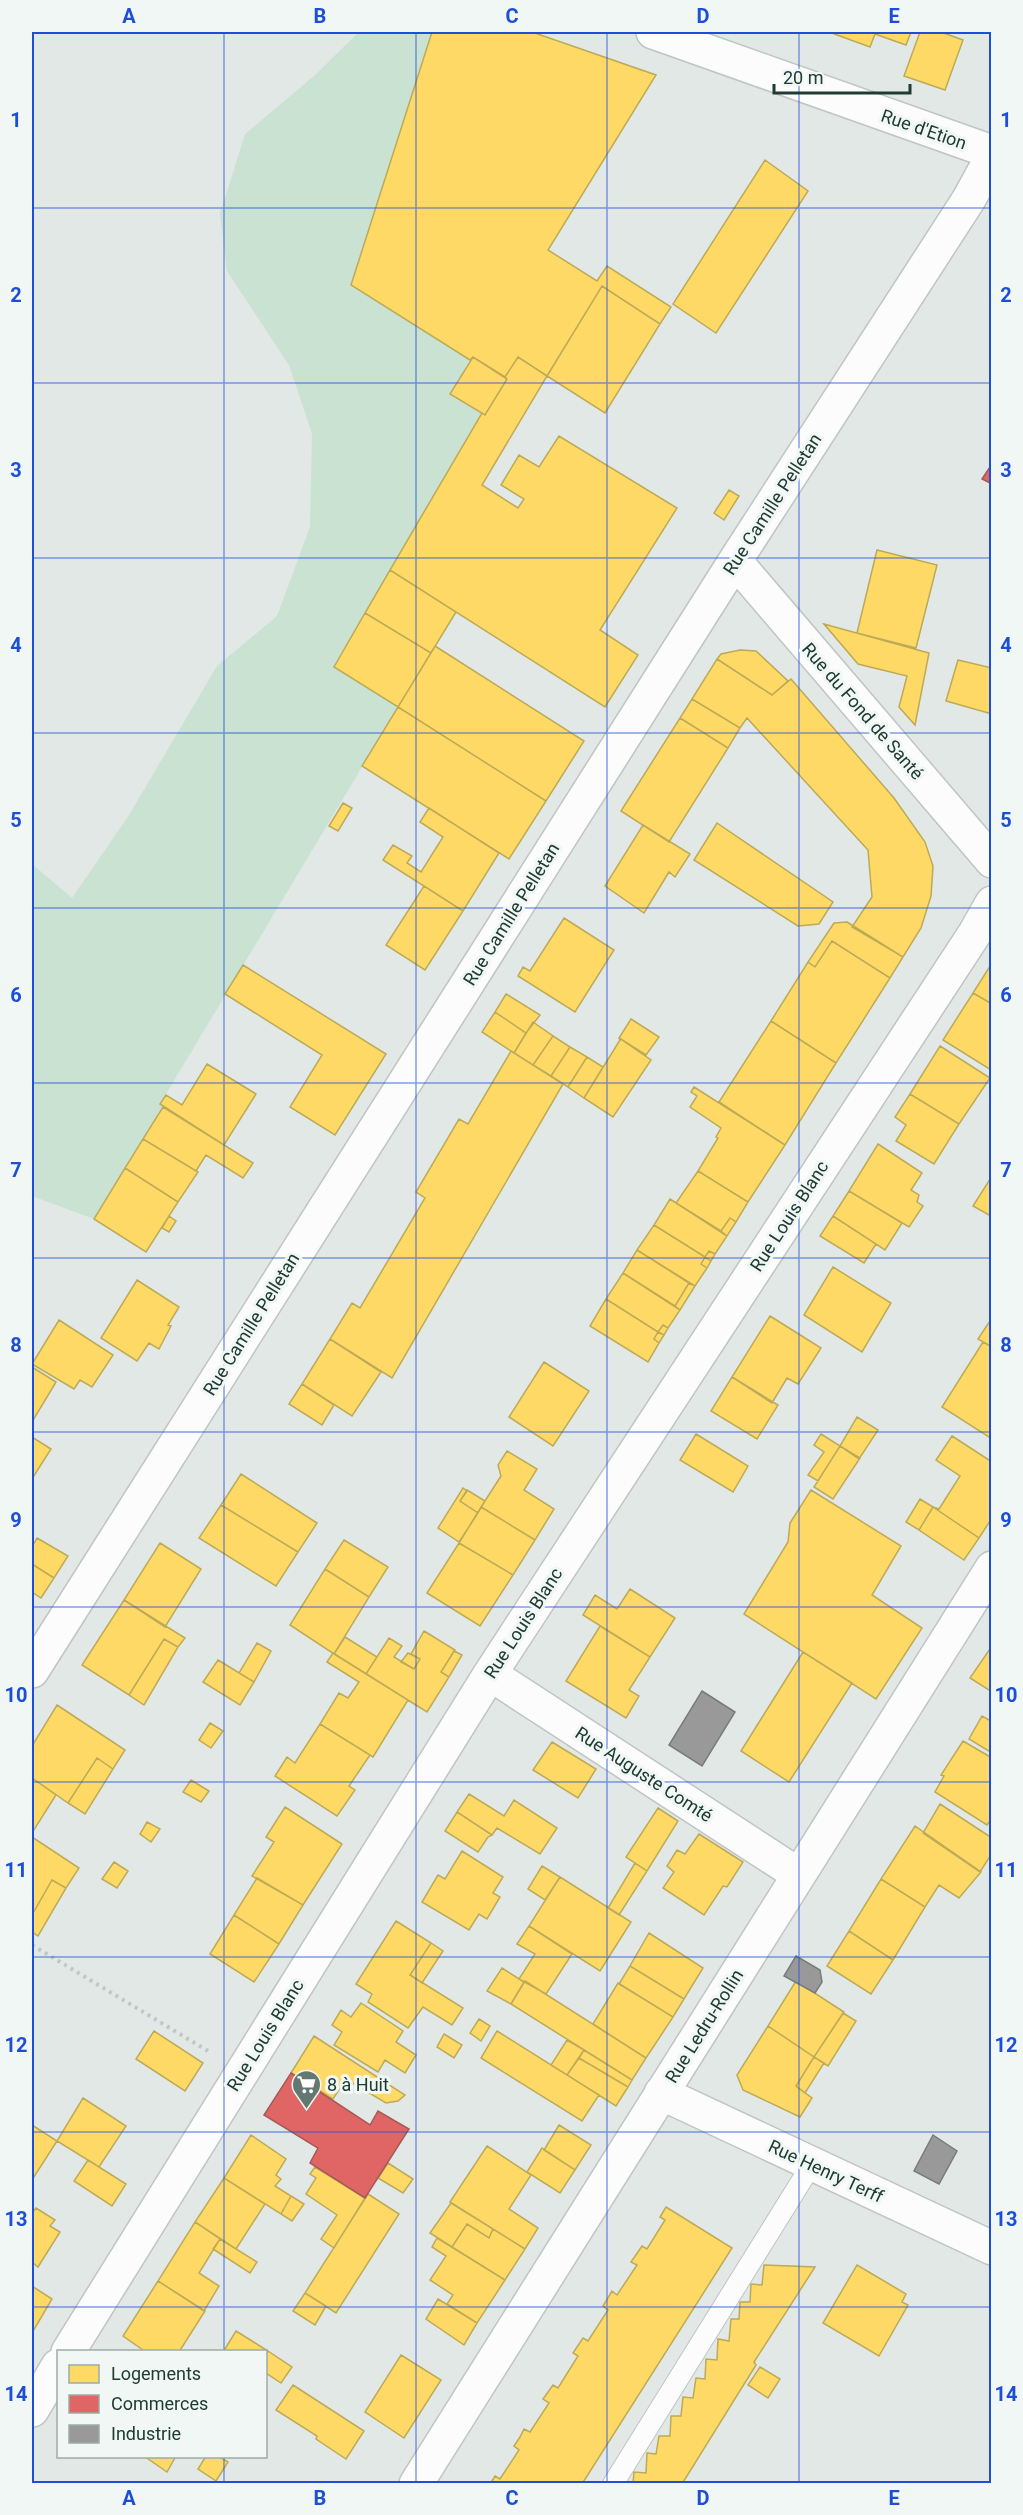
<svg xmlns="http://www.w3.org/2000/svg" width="1023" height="2515" font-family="Roboto,sans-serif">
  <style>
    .green { fill: #cae2d2 }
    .homes { fill: #ffd966; stroke: #bcaa57; stroke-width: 1.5 }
    .shops { fill: #e06666; stroke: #a65957; stroke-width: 1.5 }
    .industry { fill: #999; stroke: #757d7b; stroke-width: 1.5 }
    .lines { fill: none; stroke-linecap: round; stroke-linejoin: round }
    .service-casing { stroke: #bfc5c2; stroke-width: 22 }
    .minor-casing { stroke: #bfc5c2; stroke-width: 36 }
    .path { stroke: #bfc8c6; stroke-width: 4; stroke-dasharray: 3 4.5; stroke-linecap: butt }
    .service { stroke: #fbfcfb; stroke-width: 20 }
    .minor { stroke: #fbfcfb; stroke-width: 33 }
    .grid { fill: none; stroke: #1d4ed8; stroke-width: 1.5; stroke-opacity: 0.55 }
    .labels { text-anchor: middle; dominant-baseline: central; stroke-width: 6; stroke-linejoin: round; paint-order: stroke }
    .street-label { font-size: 18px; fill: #203b34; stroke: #f0f7f4 }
    .poi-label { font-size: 18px; fill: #203b34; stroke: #f0f7f4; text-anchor: start }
    .neatline { fill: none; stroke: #1d4ed8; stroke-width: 2 }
    .grid-label { font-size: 20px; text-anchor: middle; font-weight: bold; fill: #1d4ed8 }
  </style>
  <rect width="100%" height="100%" fill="#e2e8e5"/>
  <!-- green -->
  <path class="green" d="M359,32H432L351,285L470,360L450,394L482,413L334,666L398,707L160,1104L163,1107L94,1219L32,1196V864L72,898L129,815L217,666L277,616L310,527L312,434L289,365L227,271L220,214L245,134L315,75Z"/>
  <!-- homes -->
  <path class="homes" d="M432,32H532L656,75L548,250L597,281L607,266L671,307L660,324L602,286L547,376L518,357L505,377L473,357L470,360L351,285Z
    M829,32H911L906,45L875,34L870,47Z
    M920,32H941L963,40L945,90L904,76Z
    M765,160L808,191L716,333L673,304Z
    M602,286L660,324L605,413L547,376Z
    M473,357L507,379L485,415L450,394Z
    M518,357L547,376L482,485L518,508L524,499L501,485L519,455L539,467L559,436L677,508L600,630L638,655L605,707L390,570L482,413L485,415L507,379L505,377Z
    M729,490L739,496L724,520L714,513Z
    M877,550L937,565L916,648L857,633Z
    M390,570L456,612L431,653L365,613Z
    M365,613L431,653L398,707L334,667Z
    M824,624L929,653L915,725L899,707L907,676L858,664Z
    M435,646L584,741L546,801L398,707Z
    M740,650L756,651L788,681L772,695L717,659L721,654Z
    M717,659L772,695L791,679L894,798L925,842L933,866L931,896L921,928L903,957L852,927L872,897L868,850L747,718L740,728L692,699Z
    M958,660L992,668V714L946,701Z
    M692,699L740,728L728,748L680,718Z
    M398,707L546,801L509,859L362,766Z
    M680,718L728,748L669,842L621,811Z
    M343,803L352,808L338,831L329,826Z
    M429,808L499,853L463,911L383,860L393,845L412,856L407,863L421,872L443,837L420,822Z
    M717,823L833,902L819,924L798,926L694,860Z
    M643,825L690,854L675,877L669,872L644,913L605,886Z
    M424,886L463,911L425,970L386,945Z
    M564,918L614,950L575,1012L518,976L523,967L530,971Z
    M847,922L903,957L890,978L832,941L815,967L808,962L834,923Z
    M832,941L890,978L836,1063L771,1021L808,962L815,967Z
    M992,963V1004L973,993Z
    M243,965L386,1054L335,1135L290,1107L322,1055L225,994Z
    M973,993L992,1004L991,1070L943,1040Z
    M506,994L540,1015L526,1033L495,1012Z
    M495,1012L526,1033L514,1053L482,1032Z
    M631,1019L659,1037L646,1055L619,1038Z
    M771,1021L836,1063L785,1145L719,1102Z
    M533,1022L553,1036L533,1065L514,1053Z
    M553,1036L570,1047L551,1076L533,1065Z
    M619,1038L651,1060L613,1117L584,1098L620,1040Z
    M940,1046L990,1078L959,1124L910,1094Z
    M570,1047L587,1057L568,1087L551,1076Z
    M511,1051L563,1084L392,1378L330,1339L352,1303L360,1308L425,1198L416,1192L459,1119L468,1124Z
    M587,1057L603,1067L584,1098L568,1087Z
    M207,1064L256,1094L224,1145L160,1104L166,1095L182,1105Z
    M694,1087L785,1145L748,1202L698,1171L718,1138L716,1137L721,1128L690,1107L697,1096L691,1092Z
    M910,1094L959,1124L934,1164L896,1141L906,1125L895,1117Z
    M163,1107L253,1163L243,1178L206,1155L196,1171L143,1139Z
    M143,1139L198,1172L178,1202L125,1168Z
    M878,1144L922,1173L911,1190L919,1195L917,1202L923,1206L909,1227L849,1191Z
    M125,1168L178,1202L146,1252L94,1219Z
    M698,1171L748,1202L736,1222L730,1218L721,1231L676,1203Z
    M992,1176V1211L989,1215L973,1206Z
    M849,1191L902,1223L885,1250L833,1216Z
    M670,1199L727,1236L715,1254L709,1251L705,1257L654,1225Z
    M169,1216L176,1221L169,1232L162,1228Z
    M833,1216L876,1244L864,1263L820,1236Z
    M730,1218L736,1222L727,1236L721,1231Z
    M654,1225L705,1257L701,1264L707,1268L695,1286L637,1250Z
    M637,1250L689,1283L675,1306L623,1273Z
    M709,1251L715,1254L711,1261L705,1257Z
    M705,1257L711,1261L707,1268L701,1264Z
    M833,1267L891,1303L862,1352L804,1315Z
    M623,1273L680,1310L668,1328L663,1325L658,1332L606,1299Z
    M137,1280L179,1307L168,1325L171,1326L159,1349L149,1343L137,1361L101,1338Z
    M689,1283L695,1286L680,1310L675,1306Z
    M606,1299L658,1332L654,1339L659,1343L648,1362L590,1326Z
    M770,1316L821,1348L798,1384L787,1378L772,1403L732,1377Z
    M992,1318V1347L978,1339Z
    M59,1320L113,1355L92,1387L80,1380L74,1389L32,1364Z
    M663,1325L668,1328L664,1335L658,1332Z
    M658,1332L664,1335L659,1343L654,1339Z
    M330,1339L381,1372L352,1416L302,1384Z
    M983,1342L992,1347V1439L942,1407Z
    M544,1362L589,1391L553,1446L509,1417Z
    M32,1367L56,1382L32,1422Z
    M732,1377L778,1405L757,1439L711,1411Z
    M302,1384L334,1405L322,1425L289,1404Z
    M857,1417L878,1430L859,1459L840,1446Z
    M696,1434L748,1466L733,1492L680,1460Z
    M821,1434L840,1446L818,1481L808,1475L824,1452L814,1445Z
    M952,1436L992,1462V1518L979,1538L933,1507L939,1509L960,1476L936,1460Z
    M32,1437L51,1449L32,1479Z
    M840,1446L860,1458L833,1499L814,1487Z
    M507,1451L537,1469L524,1490L554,1509L535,1540L481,1507L501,1476L498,1465Z
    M241,1474L317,1523L298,1552L221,1505Z
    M463,1488L467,1491L460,1501L478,1513L459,1542L438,1528Z
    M467,1490L485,1501L478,1513L460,1501Z
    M811,1490L901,1546L872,1595L922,1628L876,1699L744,1614L788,1542L790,1523Z
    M920,1499L933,1507L919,1530L906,1522Z
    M221,1505L298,1552L276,1586L199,1538Z
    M481,1507L535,1540L513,1575L459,1543Z
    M933,1507L979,1538L964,1560L919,1530Z
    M37,1538L68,1556L54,1578L32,1564V1547Z
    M344,1540L388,1567L369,1597L325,1569Z
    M160,1543L201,1569L165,1627L124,1600Z
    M459,1543L513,1575L480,1626L427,1593Z
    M32,1564L54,1578L41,1598L32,1592Z
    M325,1569L369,1597L334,1654L290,1625Z
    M630,1589L675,1618L650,1657L583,1615L595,1595L617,1609Z
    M124,1600L185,1638L178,1647L164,1639L129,1695L82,1665Z
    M600,1626L650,1657L629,1690L639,1696L626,1718L566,1681Z
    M424,1631L455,1650L441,1672L449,1677L427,1712L366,1674L389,1638L402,1646L394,1657L414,1669L420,1659L411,1654Z
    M345,1637L377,1657L366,1674L334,1654Z
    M164,1639L178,1647L144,1705L129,1695Z
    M257,1643L271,1651L254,1682L239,1673Z
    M992,1646V1692L970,1678Z
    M454,1651L462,1655L449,1677L441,1672Z
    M803,1652L852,1683L789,1782L741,1751Z
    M333,1653L408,1700L373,1757L320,1724L339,1693L348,1698L359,1682L327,1662Z
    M408,1653L420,1659L414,1669L401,1662Z
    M218,1660L254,1682L240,1705L203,1682Z
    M57,1705L125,1750L113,1769L97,1758L68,1803L32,1778V1746Z
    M992,1715V1753L969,1739L982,1716L989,1720Z
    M210,1723L223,1731L211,1748L199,1740Z
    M320,1724L370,1755L349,1786L355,1790L337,1816L275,1776L287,1757L295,1763Z
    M963,1741L992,1758V1818L987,1825L935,1792L944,1776L941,1775Z
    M552,1742L596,1769L578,1798L533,1770Z
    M97,1758L113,1769L85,1814L68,1803Z
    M32,1778L56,1795L32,1833Z
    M191,1780L209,1791L201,1802L183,1792Z
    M469,1794L504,1816L514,1800L557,1828L540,1854L497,1828L492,1835L457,1812Z
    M940,1804L992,1838V1853L980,1872L923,1833Z
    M285,1807L342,1844L303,1905L252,1876L274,1842L266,1837Z
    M658,1808L678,1821L647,1871L626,1857Z
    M457,1812L492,1835L488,1837L478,1852L445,1831Z
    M147,1822L160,1829L151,1842L140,1834Z
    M915,1826L981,1872L959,1898L939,1885L925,1907L881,1879Z
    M699,1834L743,1862L727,1887L723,1886L704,1915L663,1888L674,1872L667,1866L677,1850L685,1854Z
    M32,1837L79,1868L66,1888L52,1880L32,1915Z
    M462,1851L503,1877L493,1893L500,1897L487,1919L479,1914L469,1930L422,1902L438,1875L445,1879Z
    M114,1862L128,1871L117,1888L102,1879Z
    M635,1863L647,1871L619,1915L608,1908Z
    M542,1866L560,1877L545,1900L528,1889Z
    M560,1877L631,1922L600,1971L529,1926Z
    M257,1878L303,1905L279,1944L234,1915Z
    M881,1879L925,1907L893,1960L849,1931Z
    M52,1880L66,1888L38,1936L32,1932V1915Z
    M234,1915L279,1944L254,1982L210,1954Z
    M396,1921L431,1943L410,1975L463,2008L452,2025L423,2007L408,2028L368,2002L372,1994L356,1984Z
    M529,1926L572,1954L546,1994L519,1979L535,1954L517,1944Z
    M849,1931L893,1960L871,1994L827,1966Z
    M649,1933L703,1968L684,1999L630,1966Z
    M431,1943L443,1951L422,1983L410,1975Z
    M630,1966L684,1999L673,2017L619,1984Z
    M502,1968L524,1982L511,2004L487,1991Z
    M525,1981L646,2058L632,2080L511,2004Z
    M796,1981L844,2012L814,2057L768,2026Z
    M618,1983L673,2017L646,2058L593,2024Z
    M361,2003L403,2031L396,2042L416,2055L405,2073L385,2060L378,2072L334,2045L342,2032L332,2025L341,2010L351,2017Z
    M843,2013L856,2021L828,2066L814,2057Z
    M479,2019L490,2026L481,2041L470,2033Z
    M768,2026L814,2057L796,2086L812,2098L800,2117L743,2090L737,2075Z
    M154,2031L203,2063L185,2091L136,2059Z
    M497,2031L599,2095L582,2121L481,2058Z
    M444,2034L462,2045L454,2058L437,2047Z
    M314,2036L405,2095L398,2101L386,2103L346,2079L333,2099L291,2073Z
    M567,2040L584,2050L567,2075L551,2065Z
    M584,2050L632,2080L628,2087L579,2058Z
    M814,2057L824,2063L805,2093L796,2086Z
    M579,2058L628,2087L616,2106L567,2075Z
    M83,2098L126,2126L99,2167L57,2141Z
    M32,2125L57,2141L32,2180Z
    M559,2125L591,2145L575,2170L544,2150Z
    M251,2135L286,2159L276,2175L281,2179L275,2186L291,2196L281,2214L224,2178Z
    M487,2146L531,2175L509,2209L538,2228L525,2249L450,2202Z
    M542,2148L575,2170L560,2193L527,2172Z
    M88,2160L126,2184L112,2206L74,2181Z
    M388,2163L413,2179L403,2193L378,2178Z
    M315,2167L365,2198L334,2248L321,2239L337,2215L306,2194L316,2178L310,2174Z
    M224,2178L265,2204L236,2249L195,2222Z
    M368,2194L399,2214L336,2313L305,2293Z
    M291,2196L304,2204L292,2221L281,2214Z
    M451,2203L493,2229L489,2238L467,2224L452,2247L430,2233Z
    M666,2207L732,2248L582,2484H490L495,2476L500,2479L519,2450L514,2446L520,2437L524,2429L530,2432L549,2403L543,2399L553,2385L558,2388L578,2356L573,2353L583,2338L588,2341L608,2310L603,2306L612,2291L617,2295L637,2265L631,2262L642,2246L647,2249L665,2220L660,2217Z
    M36,2208L55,2220L50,2226L60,2232L38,2267L32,2262V2213Z
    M195,2222L220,2239L199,2273L219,2286L204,2311L158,2281Z
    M467,2224L489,2238L493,2229L525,2249L505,2280L452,2247Z
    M437,2238L505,2280L477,2323L447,2304L453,2295L430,2280L446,2256L432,2247Z
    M220,2239L257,2262L250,2273L213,2249Z
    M764,2265L815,2267L754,2362L756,2365L682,2484H633L634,2472L646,2473L647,2453L656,2454L659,2436H670L671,2416H681L683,2397L693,2398L696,2378L705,2379L706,2359L717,2360L718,2339L729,2341L731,2319H739L740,2302H750L751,2284L762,2285Z
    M857,2265L906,2294L902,2302L908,2305L879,2356L823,2323Z
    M158,2281L205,2311L179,2352H146L123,2336Z
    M32,2286L52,2299L32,2333Z
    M305,2293L326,2306L315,2325L293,2311Z
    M438,2299L477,2323L464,2345L426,2319Z
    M236,2331L268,2351L266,2355V2352H223Z
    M268,2351L292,2367L281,2383L266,2373V2355Z
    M401,2355L441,2380L404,2438L365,2412Z
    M760,2367L780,2379L768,2398L748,2385Z
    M293,2385L364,2431L346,2459L316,2439L317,2436L276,2410Z
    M144,2456H176L167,2472Z
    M206,2456H218L228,2462L216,2481L198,2469Z"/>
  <!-- shops -->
  <path class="shops" d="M992,464V484L982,479Z
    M291,2073L370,2125L378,2111L409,2129L365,2198L310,2163L318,2148L264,2115Z"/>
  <!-- industry -->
  <path class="industry" d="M702,1691L735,1712L702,1766L669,1745Z
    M796,1956L820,1970L822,1982L815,1993L784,1976Z
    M933,2135L957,2151L939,2184L914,2171Z"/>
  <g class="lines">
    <defs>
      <path id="service" d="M613,2484L812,2164"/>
      <path id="minor" d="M653,32L992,152
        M735,561L992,861
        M32,1671L735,561L969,199L992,157
        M490,1674L799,1875
        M661,2093L992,2248
        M68,2352L490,1674L975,933L992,903
        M32,2410L58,2366
        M416,2484L992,1568"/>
    </defs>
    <!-- service casing -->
    <use href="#service" class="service-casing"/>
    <!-- minor casing -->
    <use href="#minor" class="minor-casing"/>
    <!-- path -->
    <path class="path" d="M32,1945L208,2051"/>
    <!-- service -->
    <use href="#service" class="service"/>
    <!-- minor -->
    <use href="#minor" class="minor"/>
  </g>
  <!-- grid -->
  <path class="grid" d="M224,32V2352M416,32V2484M607,32V2484M799,32V2484M32,208H992M32,383H992M32,558H992M32,733H992M32,908H992M32,1083H992M32,1258H992M32,1432H992M32,1607H992M32,1782H992M32,1957H992M32,2132H992M32,2307H992M224,2456V2484"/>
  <!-- icons -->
  <defs>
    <symbol id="supermarket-pin" viewBox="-11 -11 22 30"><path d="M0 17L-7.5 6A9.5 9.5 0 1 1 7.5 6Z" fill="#647872" stroke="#f0f7f4"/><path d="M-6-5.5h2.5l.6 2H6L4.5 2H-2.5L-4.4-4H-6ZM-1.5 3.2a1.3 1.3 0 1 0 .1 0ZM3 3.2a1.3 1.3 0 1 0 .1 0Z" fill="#fff"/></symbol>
  </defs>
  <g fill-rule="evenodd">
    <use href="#supermarket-pin" x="290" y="2068" width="33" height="45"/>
  </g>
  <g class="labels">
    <!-- street labels -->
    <g class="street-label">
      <text transform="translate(924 129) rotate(19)">Rue d'Etion</text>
      <text transform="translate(772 504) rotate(-57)">Rue Camille Pelletan</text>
      <text transform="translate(863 711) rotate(49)">Rue du Fond de Santé</text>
      <text transform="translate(511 914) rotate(-58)">Rue Camille Pelletan</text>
      <text transform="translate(789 1216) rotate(-57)">Rue Louis Blanc</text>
      <text transform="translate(251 1324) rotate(-58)">Rue Camille Pelletan</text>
      <text transform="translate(523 1623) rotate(-57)">Rue Louis Blanc</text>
      <text transform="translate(644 1774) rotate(33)">Rue Auguste Comté</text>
      <text transform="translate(704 2026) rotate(-58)">Rue Ledru-Rollin</text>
      <text transform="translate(265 2035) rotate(-58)">Rue Louis Blanc</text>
      <text transform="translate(826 2171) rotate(25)">Rue Henry Terff</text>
    </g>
    <!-- poi labels -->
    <g class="poi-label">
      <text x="327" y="2084">8 à Huit</text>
    </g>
  </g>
  <!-- border -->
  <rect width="1023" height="2515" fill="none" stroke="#f0f7f4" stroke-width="66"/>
  <!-- legend -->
  <rect x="57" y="2350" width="210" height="108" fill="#f0f7f4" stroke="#9daca7" stroke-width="1.5"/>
  <rect x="69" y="2365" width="30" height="18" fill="#ffd966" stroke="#9daca7" stroke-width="1.5"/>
  <text x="111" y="2380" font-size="18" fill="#203b34">Logements</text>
  <rect x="69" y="2395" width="30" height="18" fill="#e06666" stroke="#9daca7" stroke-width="1.5"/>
  <text x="111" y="2410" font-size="18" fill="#203b34">Commerces</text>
  <rect x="69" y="2425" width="30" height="18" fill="#999999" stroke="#9daca7" stroke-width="1.5"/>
  <text x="111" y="2440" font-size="18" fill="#203b34">Industrie</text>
  <!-- scale -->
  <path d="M774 84v9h136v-9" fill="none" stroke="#203b34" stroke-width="3"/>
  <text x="783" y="84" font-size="18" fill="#203b34" stroke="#f0f7f4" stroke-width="4.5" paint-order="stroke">20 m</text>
  <rect x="33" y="33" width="957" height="2449" class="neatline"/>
  <g class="grid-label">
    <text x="129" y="23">A</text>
    <text x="320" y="23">B</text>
    <text x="512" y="23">C</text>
    <text x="703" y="23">D</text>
    <text x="894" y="23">E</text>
    <text x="16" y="127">1</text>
    <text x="1006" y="127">1</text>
    <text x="16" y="302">2</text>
    <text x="1006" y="302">2</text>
    <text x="16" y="477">3</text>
    <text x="1006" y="477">3</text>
    <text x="16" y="652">4</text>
    <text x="1006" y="652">4</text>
    <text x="16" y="827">5</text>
    <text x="1006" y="827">5</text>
    <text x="16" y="1002">6</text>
    <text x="1006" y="1002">6</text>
    <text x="16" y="1177">7</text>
    <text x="1006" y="1177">7</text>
    <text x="16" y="1352">8</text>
    <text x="1006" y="1352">8</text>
    <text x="16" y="1527">9</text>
    <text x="1006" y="1527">9</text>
    <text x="16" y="1702">10</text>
    <text x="1006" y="1702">10</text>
    <text x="16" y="1877">11</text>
    <text x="1006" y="1877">11</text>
    <text x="16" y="2052">12</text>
    <text x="1006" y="2052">12</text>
    <text x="16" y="2226">13</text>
    <text x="1006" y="2226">13</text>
    <text x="16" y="2401">14</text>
    <text x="1006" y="2401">14</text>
    <text x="129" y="2505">A</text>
    <text x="320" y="2505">B</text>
    <text x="512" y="2505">C</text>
    <text x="703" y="2505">D</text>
    <text x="894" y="2505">E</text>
  </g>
</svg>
